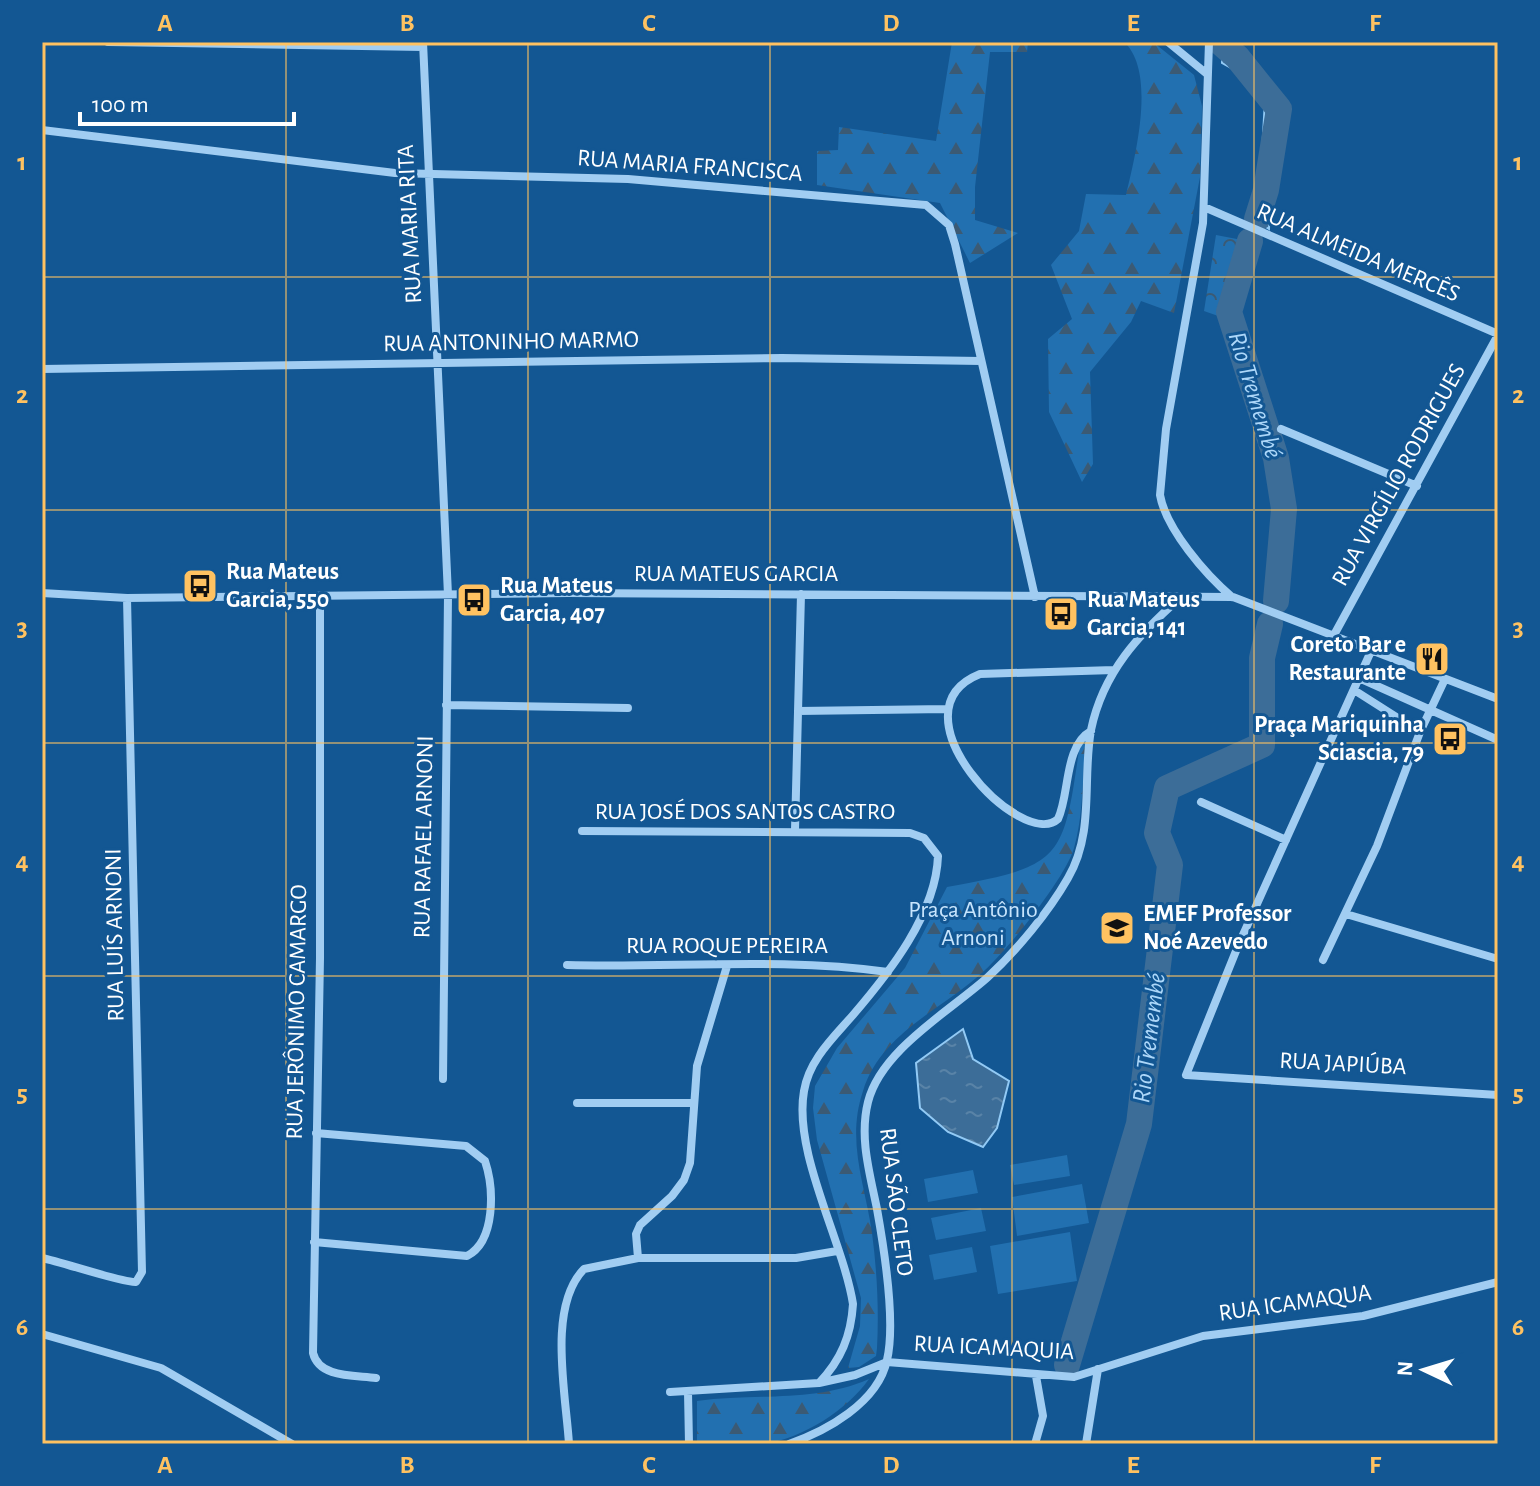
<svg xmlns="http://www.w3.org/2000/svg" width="1540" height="1486" font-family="'Alegreya Sans',sans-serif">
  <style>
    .forest { fill: url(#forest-firs) }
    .park { fill: url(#park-crowns) }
    .pitch { fill: #2270b0 }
    .water { fill: url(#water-ripples); stroke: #92caf5; stroke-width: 2 }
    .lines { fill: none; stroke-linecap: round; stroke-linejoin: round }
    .river { stroke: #3c6d98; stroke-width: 26 }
    .minor { stroke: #a1cdf2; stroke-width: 8 }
    .grid { fill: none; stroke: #ffc261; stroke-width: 2; stroke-opacity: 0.55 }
    .labels { text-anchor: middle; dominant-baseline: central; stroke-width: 6; stroke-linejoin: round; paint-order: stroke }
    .street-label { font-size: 24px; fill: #fff; stroke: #135793 }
    .poi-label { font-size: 24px; font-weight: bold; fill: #fff; stroke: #135793; text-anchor: start }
    .park-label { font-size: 24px; fill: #c8e5fd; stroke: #135793 }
    .water-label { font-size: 26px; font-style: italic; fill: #add7f9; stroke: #135793 }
    .neatline { fill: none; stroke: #ffc261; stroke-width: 3 }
    .grid-label { font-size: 26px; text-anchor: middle; font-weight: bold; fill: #ffc261 }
  </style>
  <defs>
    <pattern id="forest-firs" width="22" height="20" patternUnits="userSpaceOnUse" patternTransform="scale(2)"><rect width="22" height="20" fill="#2270b0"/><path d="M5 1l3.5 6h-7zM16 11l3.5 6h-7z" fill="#3b5a74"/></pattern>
    <pattern id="park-crowns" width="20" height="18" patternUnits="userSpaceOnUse" patternTransform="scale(2)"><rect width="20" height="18" fill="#2270b0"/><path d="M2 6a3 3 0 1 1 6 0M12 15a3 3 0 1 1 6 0" fill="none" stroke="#3b5a74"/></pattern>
    <pattern id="water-ripples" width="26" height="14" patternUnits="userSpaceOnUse" patternTransform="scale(2)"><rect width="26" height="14" fill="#3c6d98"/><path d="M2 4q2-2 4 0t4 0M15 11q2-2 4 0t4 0" fill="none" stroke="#5983a7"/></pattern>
  </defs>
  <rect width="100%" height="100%" fill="#135793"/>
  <!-- forest -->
  <path class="forest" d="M952,42H1028L1027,52H990L975,187V220L1018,233L970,263L940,203L817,185V151L838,150L839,127L936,141Z
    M1124,42H1153L1194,75L1202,106L1200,177L1174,313L1141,301L1131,322L1090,372L1093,464L1082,482L1049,412L1048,339L1072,319L1051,265L1079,231L1086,194L1126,195C1135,157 1157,72 1124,42Z
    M1086,739C1082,774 1084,814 1074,848C1066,877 1009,948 985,970C944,1009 881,1032 863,1091C846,1141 865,1184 872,1233C877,1271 879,1310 877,1348L876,1356L859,1367L848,1368L860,1326L861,1298L817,1140L813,1108L815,1086L837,1048L905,968L947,887C1065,866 1063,859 1080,744Z
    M869,1379C846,1411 804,1437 765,1444C744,1448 719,1444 697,1444V1401C754,1393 815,1403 869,1379Z"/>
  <!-- park -->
  <path class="park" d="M1216,235L1242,240L1224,318L1204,311Z"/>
  <!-- pitch -->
  <path class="pitch" d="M1067,1155L1070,1176L1014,1185L1010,1165Z
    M973,1170L978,1193L928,1202L924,1179Z
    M1082,1184L1089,1223L1017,1236L1012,1197Z
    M981,1208L986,1231L936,1240L931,1218Z
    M1070,1232L1077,1281L998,1294L990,1246Z
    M972,1247L977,1272L934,1280L929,1255Z"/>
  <!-- water -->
  <path class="water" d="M1223,42L1237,52L1273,99L1269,229L1258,222L1265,100L1242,74L1222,63Z
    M963,1029L973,1059L1009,1081L997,1128L983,1147L948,1132L920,1108L916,1063Z"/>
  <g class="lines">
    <!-- river -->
    <path class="river" d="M1221,43L1237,57L1279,109L1266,190L1257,219
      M1250,241L1229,312L1276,458L1284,509L1276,601
      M1067,1365L1139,1124L1170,865L1157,833L1167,788L1262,745V658L1270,624"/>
    <!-- minor -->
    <path class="minor" d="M108,42L423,47
      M423,42L448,595L443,1079
      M1168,42L1207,74
      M1209,42L1203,223L1166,429L1160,495C1166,529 1206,575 1232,597
      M42,130L395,173L628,179L926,205L949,225L955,244L1035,597
      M1204,207L1498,334
      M42,369L782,358L981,361
      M1281,429L1417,486
      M42,593L127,598L568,593L1233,597L1498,699
      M320,597V958L313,1353C319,1378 354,1375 376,1378
      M1334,635L1498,335
      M1372,649L1238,946L1186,1075L1498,1095
      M1359,678L1498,740
      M1354,690L1420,732
      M446,705L628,708
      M798,711L947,709
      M1091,731C1064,746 1070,793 1058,819C1022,852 887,711 980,674L1114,670
      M1201,802L1286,840
      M795,830L801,594
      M582,831L910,833L924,838L938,856C936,914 889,973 853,1015C833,1038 809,1060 804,1091C793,1153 843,1241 853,1304C851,1336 841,1360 819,1383L670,1392
      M1346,914L1498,959
      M1323,960L1377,846L1420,732L1445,679
      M567,965C673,968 782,957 888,972
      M577,1103H694
      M314,1242L467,1256C496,1241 494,1188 485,1161L466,1146L316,1133
      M42,1258C62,1262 123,1283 136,1282L142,1272L127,598
      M638,1258H796L837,1251
      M42,1334L161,1368L292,1444
      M819,1383L855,1375L887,1362L1074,1377L1203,1336L1363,1316L1498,1282
      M688,1392L689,1444
      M569,1444C566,1394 547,1307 584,1269L638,1258L636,1234L640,1225L672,1196L684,1180L690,1163L697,1066L727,966
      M789,1444C826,1431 878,1403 887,1360C896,1322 884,1248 877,1209C870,1174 859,1138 868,1102C881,1050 950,1011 988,977C1017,950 1048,913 1068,878C1095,832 1082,779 1091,730C1103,672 1139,634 1181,597
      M1035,1444L1043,1416L1036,1376
      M1086,1444L1098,1369"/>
  </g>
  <!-- grid -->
  <path class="grid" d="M286,42V1444M528,42V1444M770,42V1444M1012,42V1444M1254,42V1444M42,277H1498M42,510H1498M42,743H1498M42,976H1498M42,1209H1498"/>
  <!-- icons -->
  <defs>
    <symbol id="bus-square" viewBox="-11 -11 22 22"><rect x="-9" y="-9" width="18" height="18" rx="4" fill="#ffc261" stroke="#135793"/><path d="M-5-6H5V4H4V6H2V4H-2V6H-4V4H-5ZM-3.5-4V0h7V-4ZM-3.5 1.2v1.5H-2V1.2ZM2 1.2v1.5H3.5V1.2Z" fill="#111"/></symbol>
    <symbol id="restaurant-square" viewBox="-11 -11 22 22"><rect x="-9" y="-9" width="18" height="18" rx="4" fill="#ffc261" stroke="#135793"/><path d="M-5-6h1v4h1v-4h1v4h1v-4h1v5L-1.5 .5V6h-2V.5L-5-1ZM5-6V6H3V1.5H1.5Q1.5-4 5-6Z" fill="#111"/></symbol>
    <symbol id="school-square" viewBox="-11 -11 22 22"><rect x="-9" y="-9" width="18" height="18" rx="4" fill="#ffc261" stroke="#135793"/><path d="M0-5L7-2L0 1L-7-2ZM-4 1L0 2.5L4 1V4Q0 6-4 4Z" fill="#111"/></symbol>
  </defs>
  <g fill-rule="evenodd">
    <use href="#bus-square" x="180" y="566" width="40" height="40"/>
    <use href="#bus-square" x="454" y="580" width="40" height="40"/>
    <use href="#bus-square" x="1041" y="594" width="40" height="40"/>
    <use href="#restaurant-square" x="1412" y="639" width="40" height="40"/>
    <use href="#bus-square" x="1430" y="719" width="40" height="40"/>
    <use href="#school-square" x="1097" y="908" width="40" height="40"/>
  </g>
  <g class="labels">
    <!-- street labels -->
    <g class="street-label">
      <text transform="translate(690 166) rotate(4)">RUA MARIA FRANCISCA</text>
      <text transform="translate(410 224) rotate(-93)">RUA MARIA RITA</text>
      <text transform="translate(1358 253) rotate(23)">RUA ALMEIDA MERCÊS</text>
      <text transform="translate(511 342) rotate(-1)">RUA ANTONINHO MARMO</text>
      <text transform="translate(1399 475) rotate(-61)">RUA VIRGÍLIO RODRIGUES</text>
      <text x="736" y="574">RUA MATEUS GARCIA</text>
      <text x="745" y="812">RUA JOSÉ DOS SANTOS CASTRO</text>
      <text transform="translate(424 837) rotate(-89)">RUA RAFAEL ARNONI</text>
      <text transform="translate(115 935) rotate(-91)">RUA LUÍS ARNONI</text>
      <text x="727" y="946">RUA ROQUE PEREIRA</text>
      <text transform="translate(297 1012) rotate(-89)">RUA JERÔNIMO CAMARGO</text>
      <text transform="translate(1343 1064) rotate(3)">RUA JAPIÚBA</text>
      <text transform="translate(896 1202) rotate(83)">RUA SÃO CLETO</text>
      <text transform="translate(1295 1303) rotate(-8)">RUA ICAMAQUA</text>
      <text transform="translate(994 1348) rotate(3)">RUA ICAMAQUIA</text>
    </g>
    <!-- poi labels -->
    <g class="poi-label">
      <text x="226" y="572">Rua Mateus<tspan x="226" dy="28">Garcia, 550</tspan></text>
      <text x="500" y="586">Rua Mateus<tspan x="500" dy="28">Garcia, 407</tspan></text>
      <text x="1087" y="600">Rua Mateus<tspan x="1087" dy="28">Garcia, 141</tspan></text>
      <text x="1406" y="645" text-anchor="end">Coreto Bar e<tspan x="1406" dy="28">Restaurante</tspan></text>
      <text x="1424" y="725" text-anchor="end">Praça Mariquinha<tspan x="1424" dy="28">Sciascia, 79</tspan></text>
      <text x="1143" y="914">EMEF Professor<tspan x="1143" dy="28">Noé Azevedo</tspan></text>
    </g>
    <!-- park labels -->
    <g class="park-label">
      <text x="973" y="910">Praça Antônio<tspan x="973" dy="28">Arnoni</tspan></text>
    </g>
    <!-- water labels -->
    <g class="water-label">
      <text transform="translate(1255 395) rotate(73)">Rio Tremembé</text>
      <text transform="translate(1149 1038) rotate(-83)">Rio Tremembé</text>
    </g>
  </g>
  <!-- border -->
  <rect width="1540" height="1486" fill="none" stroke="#135793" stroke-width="88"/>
  <!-- north arrow -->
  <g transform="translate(1424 1370) rotate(274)" stroke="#135793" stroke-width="6" paint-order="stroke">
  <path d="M0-6L14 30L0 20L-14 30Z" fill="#ffffff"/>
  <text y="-12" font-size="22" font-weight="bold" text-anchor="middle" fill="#ffffff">N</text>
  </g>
  <!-- scale -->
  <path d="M80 112v12h214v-12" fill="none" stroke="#ffffff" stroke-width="4"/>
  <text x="92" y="112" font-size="24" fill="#ffffff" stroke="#135793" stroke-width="6" paint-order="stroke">100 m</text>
  <rect x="44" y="44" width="1452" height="1398" class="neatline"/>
  <g class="grid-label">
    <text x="165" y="31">A</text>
    <text x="407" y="31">B</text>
    <text x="649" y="31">C</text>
    <text x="891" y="31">D</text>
    <text x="1133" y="31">E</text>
    <text x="1375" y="31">F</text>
    <text x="22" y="170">1</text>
    <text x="1518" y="170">1</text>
    <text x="22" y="403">2</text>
    <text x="1518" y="403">2</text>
    <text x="22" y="636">3</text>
    <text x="1518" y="636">3</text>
    <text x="22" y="869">4</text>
    <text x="1518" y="869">4</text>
    <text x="22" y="1102">5</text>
    <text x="1518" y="1102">5</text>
    <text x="22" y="1335">6</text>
    <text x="1518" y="1335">6</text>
    <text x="165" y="1473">A</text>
    <text x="407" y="1473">B</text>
    <text x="649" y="1473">C</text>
    <text x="891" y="1473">D</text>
    <text x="1133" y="1473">E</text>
    <text x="1375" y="1473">F</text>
  </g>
</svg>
